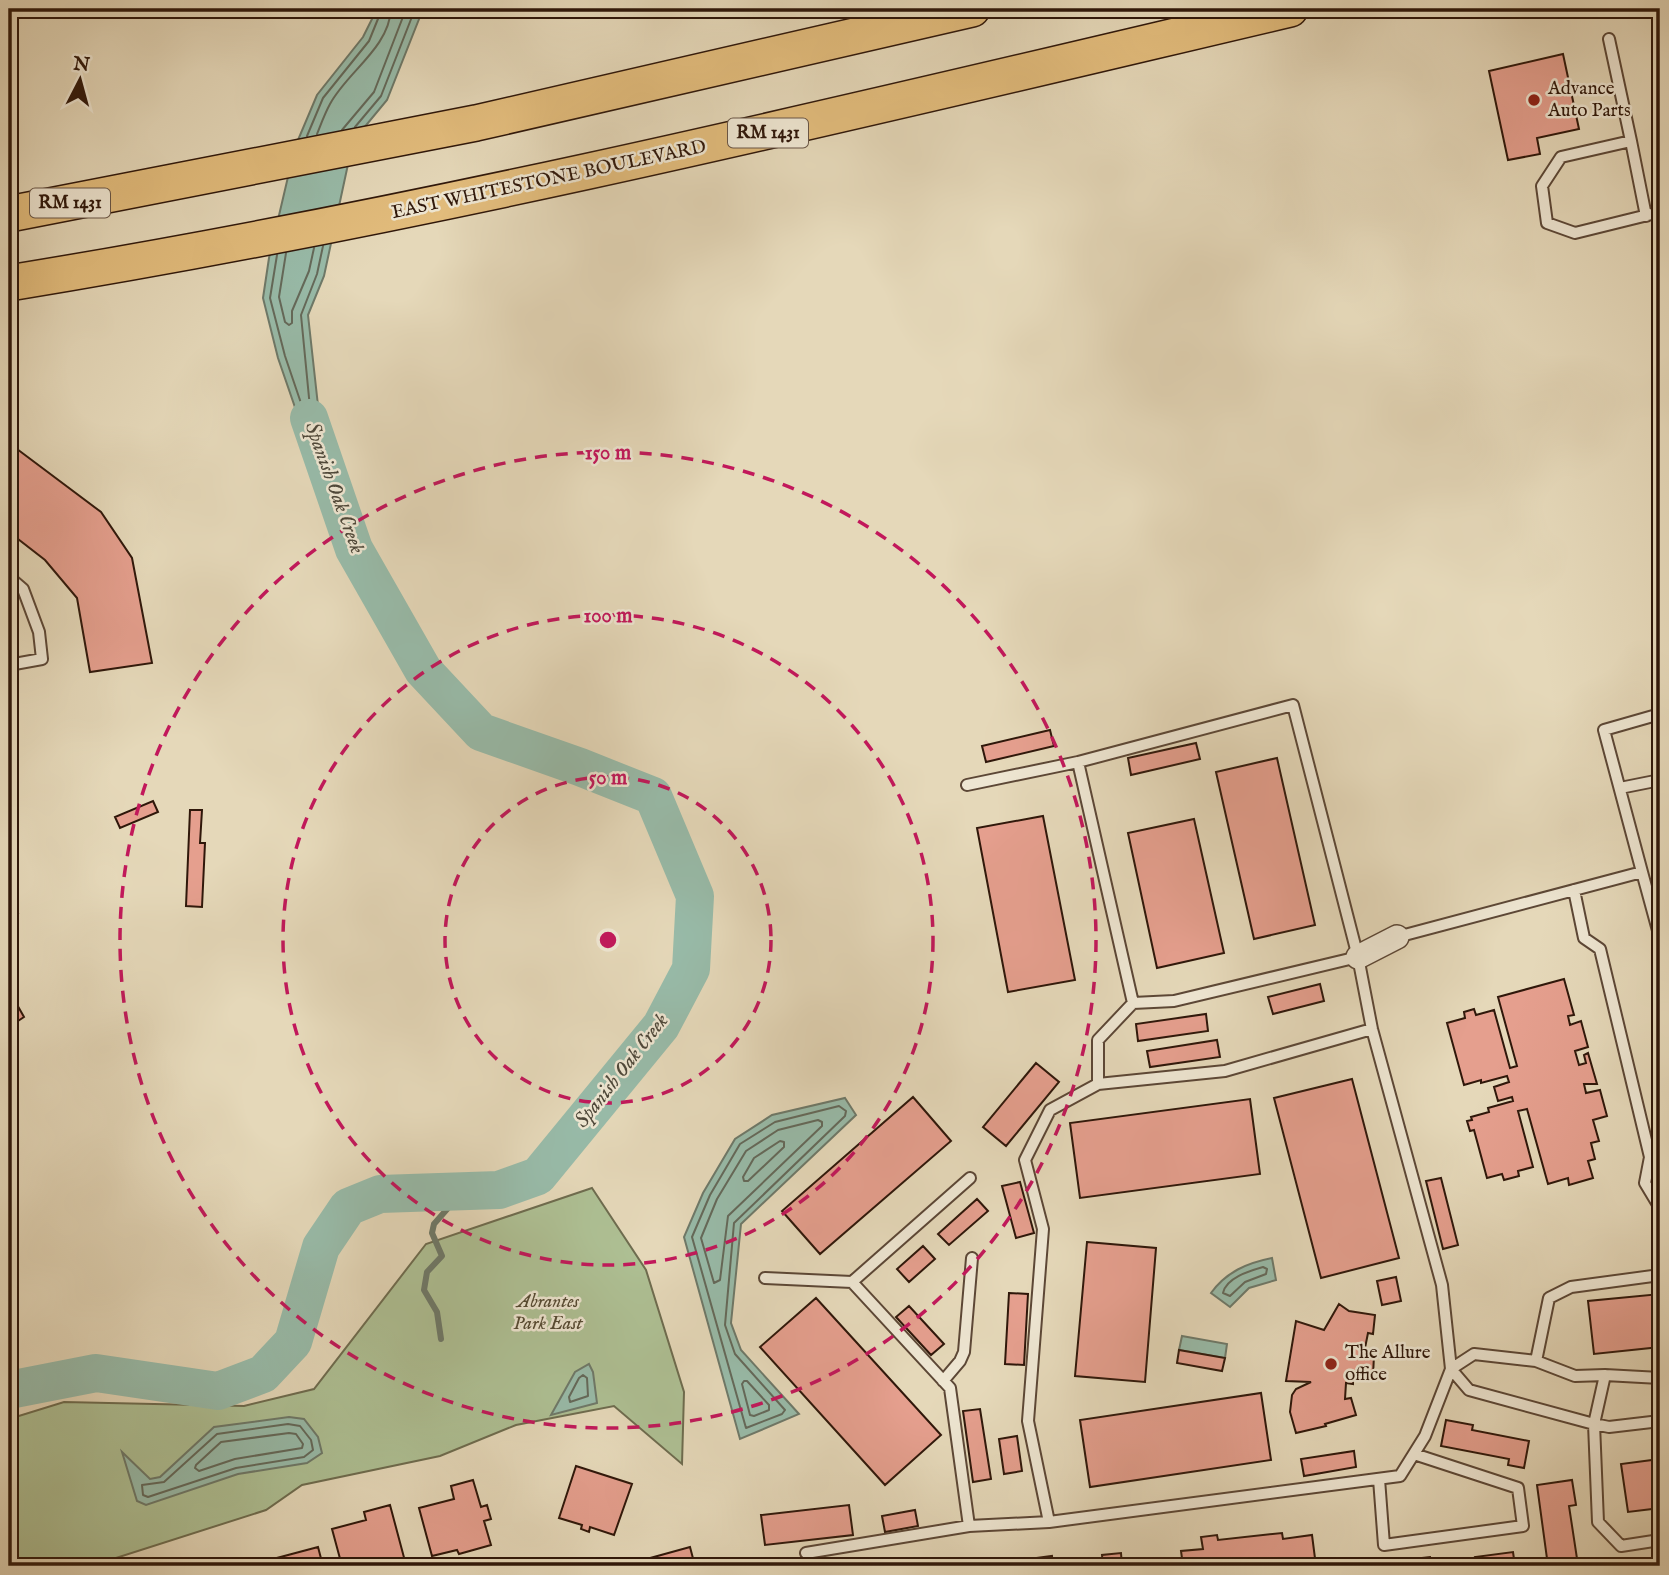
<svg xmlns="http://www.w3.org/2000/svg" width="1669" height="1575" font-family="'IM FELL English',serif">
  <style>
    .green { fill: #aec094; stroke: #6e6c4f; stroke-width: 2 }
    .water { fill: #98bba9; stroke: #6e7969; stroke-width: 2 }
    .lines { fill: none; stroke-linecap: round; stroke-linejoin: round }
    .shore { stroke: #64695a; stroke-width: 2 }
    .stream { stroke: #6e7969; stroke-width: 6 }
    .river { stroke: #98bba9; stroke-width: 38 }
    .building { fill: #e59f8e; stroke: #2f170a; stroke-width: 2 }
    .lane-casing { stroke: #5c4736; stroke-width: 14 }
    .street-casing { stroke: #5c4736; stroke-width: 26 }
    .primary-casing { stroke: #2f170a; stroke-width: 38 }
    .lane { stroke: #eee6d2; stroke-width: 10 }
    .street { stroke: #eee6d2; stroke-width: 23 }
    .primary { stroke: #e2bc7c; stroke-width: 35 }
    .ring { fill: none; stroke: #c2185b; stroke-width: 3.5; stroke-dasharray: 12 9 }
    .poi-dot { fill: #8f2418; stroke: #eee6d2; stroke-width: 2.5 }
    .labels { text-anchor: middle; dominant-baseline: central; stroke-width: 5; stroke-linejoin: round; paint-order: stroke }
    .shield { fill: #eee6d2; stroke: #685546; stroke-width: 2 }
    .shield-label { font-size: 18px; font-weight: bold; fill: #2f170a }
    .poi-label { font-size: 19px; fill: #2f170a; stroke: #eee6d2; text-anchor: start }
    .street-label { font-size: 19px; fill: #2f170a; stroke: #eee6d2 }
    .park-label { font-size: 19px; font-style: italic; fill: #554a33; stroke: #eee6d2 }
    .water-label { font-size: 21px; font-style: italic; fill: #4e483a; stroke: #eee6d2 }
    .centre { fill: #c2185b; stroke: #eee6d2; stroke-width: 3.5 }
    .ring-label { font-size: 21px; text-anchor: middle; font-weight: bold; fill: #c2185b; stroke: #eee6d2; stroke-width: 5; stroke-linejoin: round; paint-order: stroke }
  </style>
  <rect width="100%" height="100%" fill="#e5d8b9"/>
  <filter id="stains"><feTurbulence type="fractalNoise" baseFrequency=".00286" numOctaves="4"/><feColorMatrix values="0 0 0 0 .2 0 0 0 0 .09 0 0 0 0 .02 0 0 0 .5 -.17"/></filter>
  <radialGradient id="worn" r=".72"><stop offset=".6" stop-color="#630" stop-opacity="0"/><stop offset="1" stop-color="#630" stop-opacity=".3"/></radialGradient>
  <!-- green -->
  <path class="green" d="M592,1188L646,1270L684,1392L682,1464L614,1406L516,1425L440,1456L302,1485L266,1510L91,1566H9V1419L64,1402L244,1406L314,1389L426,1244Z"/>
  <!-- water -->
  <path class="water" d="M377,9H423L387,100L353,141L324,276L308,315L325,469L308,445L278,358L263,298L269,258L295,147L317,95L363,37Z
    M845,1098L856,1115L741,1224L731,1323L741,1350L799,1414L740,1439L684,1237L703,1193L735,1139L772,1115Z
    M1272,1258L1276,1280L1249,1288L1230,1307L1211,1293C1226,1272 1247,1263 1272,1258Z
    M1182,1336L1227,1344L1225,1358L1179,1350Z
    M589,1364L593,1372L597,1403L551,1415L575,1372Z
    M289,1417L304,1419L318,1437L322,1453L307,1463L238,1474L146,1505L137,1501L122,1452L150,1479L160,1477L214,1427Z"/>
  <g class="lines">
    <!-- shore -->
    <path class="shore" d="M355,127L381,96L415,9
      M342,130L374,92L406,9
      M317,134C321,124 325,113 330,104C347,72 389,48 391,9
      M307,136L323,98L369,41L382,9
      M286,253L279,297L285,322L289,325L292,323V311L309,271L314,248
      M277,255L270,298L285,356L303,409L307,411L310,408L301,315L317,274L323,246
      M839,1106L846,1111L845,1116L734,1223L725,1325L735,1354L785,1410L782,1414L746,1428L692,1237L710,1195L740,1144L775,1122Z
      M818,1120L822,1122V1126L728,1216L720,1280L714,1283L701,1238L717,1199L746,1151L778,1130Z
      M780,1141L784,1142V1147L748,1181H744L743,1177L754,1158Z
      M1263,1267L1267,1269L1266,1274L1245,1282L1230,1296L1223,1293C1226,1278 1249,1271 1263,1267Z
      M583,1375L587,1378L588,1396L570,1402L569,1397L579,1378Z
      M744,1381H747L769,1405V1410L754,1416L750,1415L742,1384Z
      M288,1424L300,1426L311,1440L313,1450L304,1457L236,1468L148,1497L143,1495L142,1485L164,1482L217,1434Z
      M289,1433L296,1434L303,1444L302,1448L235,1459L199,1471L195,1468L196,1465L221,1442Z"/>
    <!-- stream -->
    <path class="stream" d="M441,1339L437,1312L424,1290L427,1272L442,1256L432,1233L434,1224L463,1191"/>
    <!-- river -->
    <path class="river" d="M9,1390L96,1373L218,1391L263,1374L293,1342L321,1247L348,1207L380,1194L499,1190L538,1176L661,1026L691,969L695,896L653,796L580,767L481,732L423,670L354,549L309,418"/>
  </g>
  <!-- building -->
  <path class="building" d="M1563,54L1579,129L1537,138L1540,154L1508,160L1489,71Z
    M9,443L101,512L132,558L152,663L90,672L77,598L45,560L9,532Z
    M1050,730L1054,746L986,762L982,746Z
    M1196,743L1200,759L1131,775L1128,758Z
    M1277,758L1315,925L1254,939L1216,772Z
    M153,801L158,812L120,828L115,817Z
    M190,810H202L200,843H205L202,907L186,906Z
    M1043,816L1075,980L1008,992L977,828Z
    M1194,819L1224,953L1157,968L1128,833Z
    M10,894L18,913L9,917V895Z
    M1564,979L1574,1015L1568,1016L1570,1025L1581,1021L1588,1047L1575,1051L1579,1065L1586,1063L1584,1055L1588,1053L1597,1084H1584L1586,1093L1600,1090L1607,1116L1593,1120L1599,1141L1591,1143L1595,1159L1588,1161L1593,1178L1569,1185L1568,1178L1548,1184L1527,1109L1518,1111L1533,1167L1518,1171L1519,1176L1504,1180L1502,1174L1487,1178L1474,1130L1470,1131L1467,1121L1472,1120L1471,1117L1489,1112L1488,1108L1513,1101L1512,1097L1498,1101L1494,1087L1509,1082L1507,1076L1481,1083V1080L1464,1085L1447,1023L1465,1018L1464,1012L1474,1009L1476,1015L1494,1010L1510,1068L1517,1066L1498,997Z
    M1320,984L1324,1001L1273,1014L1268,997Z
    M11,994L24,1017L9,1027V996Z
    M1206,1014L1208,1031L1138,1041L1136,1024Z
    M1217,1040L1220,1057L1150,1067L1147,1051Z
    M1036,1063L1059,1082L1006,1146L983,1127Z
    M1352,1079L1399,1258L1321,1278L1274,1098Z
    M913,1097L951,1141L820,1254L782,1211Z
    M1250,1099L1260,1174L1080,1198L1070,1123Z
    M1441,1178L1458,1245L1443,1249L1426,1181Z
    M1020,1182L1034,1233L1016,1238L1002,1186Z
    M977,1199L988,1211L949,1245L938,1234Z
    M1087,1242L1156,1248L1145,1382L1075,1376Z
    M923,1246L935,1259L909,1282L897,1269Z
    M1396,1277L1401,1301L1382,1305L1377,1281Z
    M1009,1293L1028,1294L1024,1365L1005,1364Z
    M1660,1294V1347L1594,1354L1588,1301Z
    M816,1298L941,1435L885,1485L760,1347Z
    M1339,1304L1349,1311L1375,1315L1373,1334L1368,1333L1364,1353L1374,1355L1373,1376L1353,1374V1384L1346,1383L1345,1399L1351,1398L1356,1415L1325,1424L1326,1426L1296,1433L1290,1412L1292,1395L1296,1389L1311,1382L1286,1381L1296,1321L1324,1330Z
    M909,1306L944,1344L931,1355L896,1317Z
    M1179,1350L1225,1358L1222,1371L1177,1363Z
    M1261,1393L1271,1460L1090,1487L1080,1420Z
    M980,1409L991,1479L973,1482L963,1411Z
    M1446,1420L1473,1425L1472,1430L1529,1441L1524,1468L1508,1465L1509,1459L1441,1446Z
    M1017,1436L1022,1471L1004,1474L999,1439Z
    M1354,1451L1356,1467L1304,1476L1301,1459Z
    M1660,1459V1508L1628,1512L1621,1464Z
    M576,1466L632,1484L614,1535L590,1527L589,1532L581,1529L582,1525L559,1518Z
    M473,1480L481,1507L487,1505L491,1519L484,1521L491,1545L459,1554L457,1550L432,1556L419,1508L454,1499L451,1486Z
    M1572,1480L1576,1505L1569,1506L1578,1565L1548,1566L1537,1485Z
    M390,1505L406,1565L342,1566L332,1529L366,1520L364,1512Z
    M849,1505L853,1535L765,1545L761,1515Z
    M915,1510L918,1526L885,1532L882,1516Z
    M1282,1533L1283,1539L1312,1535L1316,1566H1183L1181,1551L1203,1549L1201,1537L1217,1535L1218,1540Z
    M318,1547L323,1566H259L258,1563Z
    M690,1547L695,1566H645L643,1560Z
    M1513,1552L1515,1566H1477L1475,1557Z
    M1121,1553L1122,1566H1103L1102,1555Z
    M1052,1556L1053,1566H978Z
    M1430,1557L1431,1566H1349Z"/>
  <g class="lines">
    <defs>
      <path id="lane" d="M1609,39L1631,141
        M1646,216L1631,141L1561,157L1542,186L1547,223L1575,233L1660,212
        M9,577L23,589L39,632L42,659L9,665
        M1078,762L1133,1003
        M1620,788L1660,780
        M1642,872L1604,730L1660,714
        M1574,890L1584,938L1600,949L1650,1157L1645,1183L1660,1208
        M1397,937L1642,872L1660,938
        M1098,1084V1040L1133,1003L1174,1001L1358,957
        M765,1278L852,1282
        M1536,1361L1549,1298L1571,1287L1660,1275
        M1605,1375L1594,1424L1598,1522L1621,1546L1660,1540
        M1660,1378L1605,1375L1575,1376L1536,1361L1474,1354L1451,1369L1469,1390L1594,1424L1609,1427L1660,1421
        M943,1381L960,1361L964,1352L972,1258
        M1379,1479L1384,1545L1523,1526L1518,1488L1414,1454
        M1049,1522L1028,1421L1043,1229L1025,1160L1050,1110L1098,1084L1225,1071L1372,1029
        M969,1526L950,1388L852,1282L970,1178
        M806,1553L969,1526L1049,1522L1400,1476L1425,1436L1451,1369L1442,1285L1372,1029L1358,957L1293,705L1078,762L967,785"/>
      <path id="street" d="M1358,957L1397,937"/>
      <path id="primary" d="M9,214L476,123L972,9
        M9,283C440,213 865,109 1290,9"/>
    </defs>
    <!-- lane casing -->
    <use href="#lane" class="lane-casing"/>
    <!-- street casing -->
    <use href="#street" class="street-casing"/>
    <!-- primary casing -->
    <use href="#primary" class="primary-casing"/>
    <!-- lane -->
    <use href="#lane" class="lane"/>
    <!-- street -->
    <use href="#street" class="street"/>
    <!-- primary -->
    <use href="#primary" class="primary"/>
  </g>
  <!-- distance rings -->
  <g class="ring">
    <circle cx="608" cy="940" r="163"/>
    <circle cx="608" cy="940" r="325"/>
    <circle cx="608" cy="940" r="488"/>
  </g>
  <!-- markers -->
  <g class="poi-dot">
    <circle cx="1534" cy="100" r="7"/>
    <circle cx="1331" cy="1364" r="7"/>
  </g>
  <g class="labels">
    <!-- shield labels -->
    <g class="shield">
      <rect x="728" y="118.5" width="80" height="29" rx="5"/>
      <rect x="30" y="188.5" width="80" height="29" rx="5"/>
    </g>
    <g class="shield-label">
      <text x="768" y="133">RM 1431</text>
      <text x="70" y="203">RM 1431</text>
    </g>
    <!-- poi labels -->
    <g class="poi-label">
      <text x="1548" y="89">Advance<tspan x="1548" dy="22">Auto Parts</tspan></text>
      <text x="1345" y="1353">The Allure<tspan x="1345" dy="22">office</tspan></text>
    </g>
    <!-- street labels -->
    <g class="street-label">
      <text transform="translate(549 180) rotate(-12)">EAST WHITESTONE BOULEVARD</text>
    </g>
    <!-- park labels -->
    <g class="park-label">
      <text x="548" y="1302">Abrantes<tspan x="548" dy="22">Park East</tspan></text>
    </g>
    <!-- water labels -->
    <g class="water-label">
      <text transform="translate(334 488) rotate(70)">Spanish Oak Creek</text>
      <text transform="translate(622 1071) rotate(-52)">Spanish Oak Creek</text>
    </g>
  </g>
  <circle cx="608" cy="940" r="10" class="centre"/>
  <g class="ring-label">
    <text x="608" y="459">150 m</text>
    <text x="608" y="622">100 m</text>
    <text x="608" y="784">50 m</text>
  </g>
  <!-- margin -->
  <rect width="1669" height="1575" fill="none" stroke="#e5d8b9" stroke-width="35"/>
  <rect x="10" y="10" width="1648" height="1554" fill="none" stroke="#2f170a" stroke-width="3.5"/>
  <rect x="18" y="18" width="1634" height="1540" fill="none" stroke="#2f170a" stroke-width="2"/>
  <!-- north arrow -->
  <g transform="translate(80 80) rotate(6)" stroke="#eee6d2" stroke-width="5" paint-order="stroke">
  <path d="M0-5L12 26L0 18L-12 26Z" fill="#2f170a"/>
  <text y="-10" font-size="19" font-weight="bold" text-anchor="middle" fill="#2f170a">N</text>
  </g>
  <rect width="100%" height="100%" filter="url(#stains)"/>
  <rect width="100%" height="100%" fill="url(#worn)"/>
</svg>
